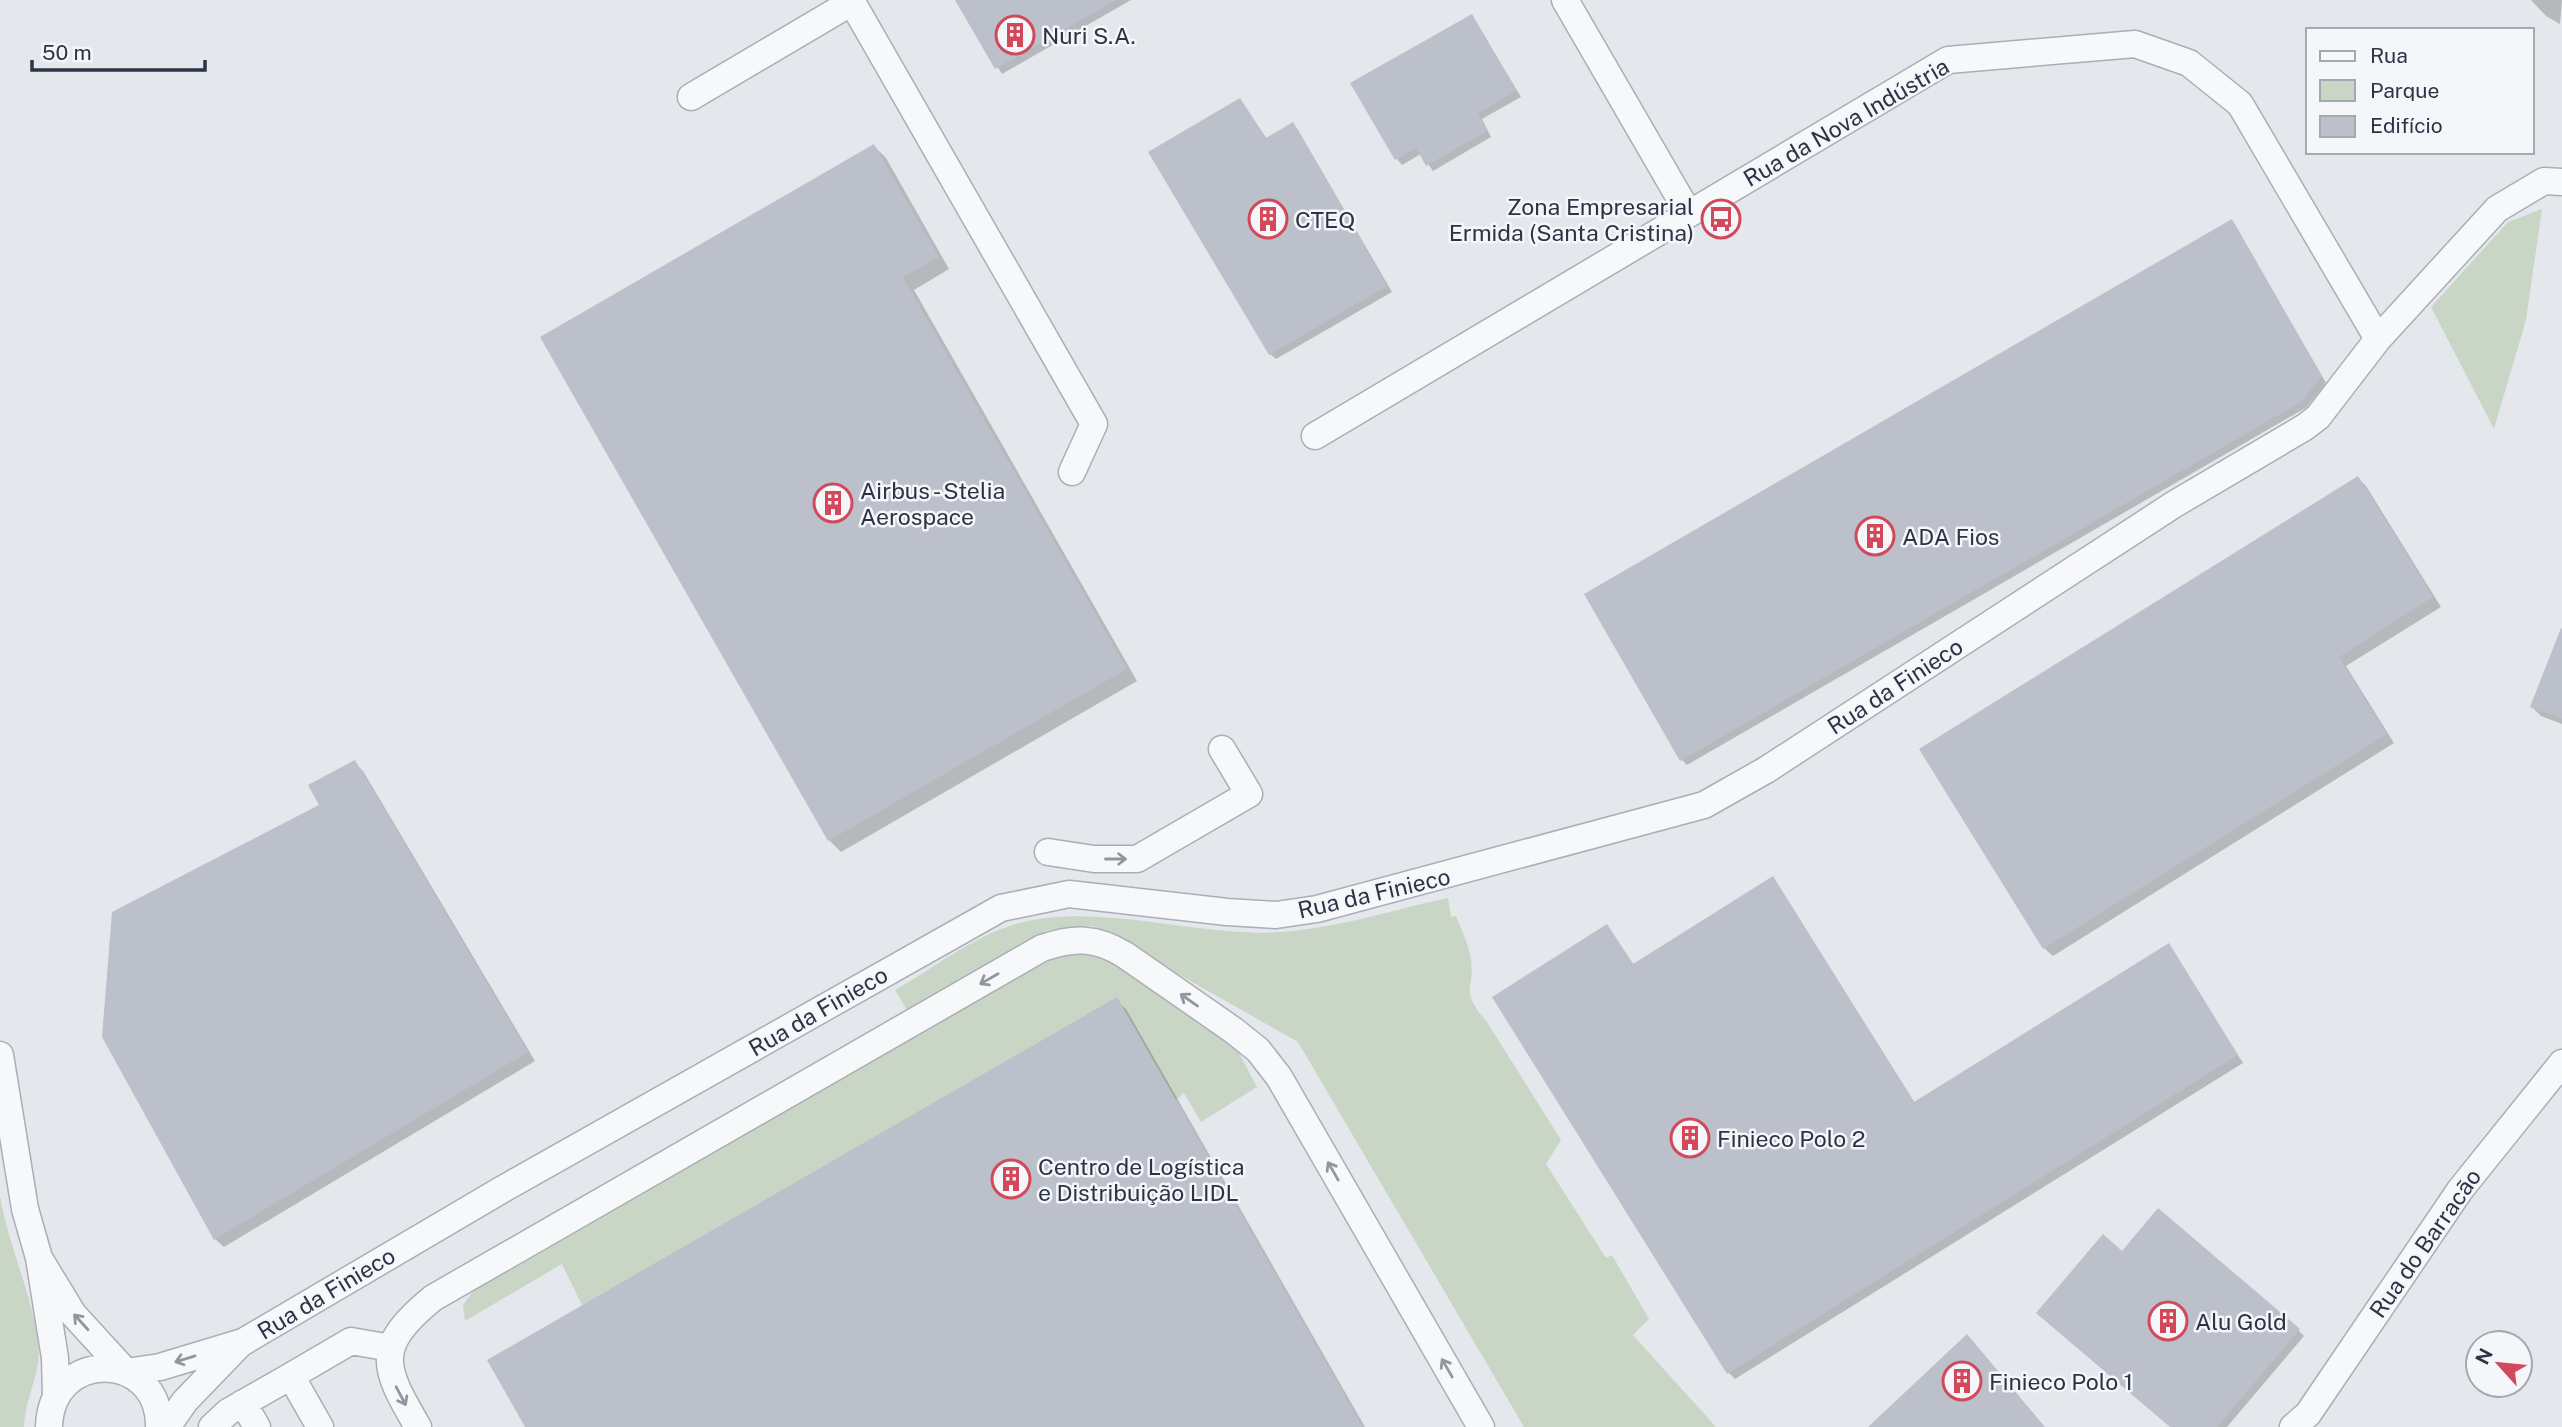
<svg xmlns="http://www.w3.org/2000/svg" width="2562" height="1427" font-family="'Public Sans',sans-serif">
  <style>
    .green { fill: #c9d6c5 }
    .shadow { fill: #0003 }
    .building { fill: #bbc0ca }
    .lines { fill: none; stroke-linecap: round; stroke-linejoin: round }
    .minor-casing { stroke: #a9aeb7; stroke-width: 29 }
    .minor { stroke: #f7f8fa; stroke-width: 26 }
    .oneway { stroke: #9196a0 }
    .labels { text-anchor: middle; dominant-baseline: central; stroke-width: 5; stroke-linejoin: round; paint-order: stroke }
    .poi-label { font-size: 23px; fill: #2b3445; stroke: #f4f6f9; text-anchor: start }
    .street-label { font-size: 23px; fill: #2b3445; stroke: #f4f6f9 }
  </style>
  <rect width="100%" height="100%" fill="#e4e7ec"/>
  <!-- green -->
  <path class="green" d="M2542,209L2526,320L2494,429L2431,307L2508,222Z
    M1448,898L1451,917L1456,916C1461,929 1469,945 1471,959C1475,991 1459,990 1487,1022L1561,1140L1546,1164L1606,1258L1612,1255L1649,1319L1633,1335L1716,1427H1524L1298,1042L1093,926L1047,930L907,1010L895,990C928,971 961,946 996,931C1085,893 1198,942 1292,931C1344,926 1397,909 1448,898Z
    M1065,950L1100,952L1227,1041L1238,1051L1257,1087L1201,1122L1184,1093L1176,1100L582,1305L562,1264L465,1321L463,1305L477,1286Z
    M0,1196C8,1245 32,1293 38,1343C42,1374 25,1396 24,1427H0Z"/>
  <!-- shadow -->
  <path class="shadow" d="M957,0H1131L1002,74Z
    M2531,0H2562L2560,24L2546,16Z
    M1472,16L1521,97L1482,119L1491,137L1433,171L1421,154L1402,165L1397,159Z
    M1240,100L1267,139L1293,124L1298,130L1392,292L1276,359L1270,354Z
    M874,146L886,158L949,269L914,290L1137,681L841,852L829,840Z
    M2232,221L2326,383L2307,407L1687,765L1682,760Z
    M2358,478L2366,486L2441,607L2346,666L2394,743L2053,956L2044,948Z
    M2562,630V724L2541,716L2532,707Z
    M355,763L363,771L535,1061L224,1247L215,1239L321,805Z
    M1773,878L1915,1103L2168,945L2243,1063L1735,1379L1729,1373L1607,926L1634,965Z
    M1116,1000L1126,1009L1365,1427H527Z
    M2122,1253L2298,1330L2304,1336L2227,1427H2172Z"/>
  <!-- building -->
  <path class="building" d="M955,0H1116L995,69Z
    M1472,14L1517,91L1478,113L1487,131L1426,166L1416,148L1395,160L1350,83Z
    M1240,98L1266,138L1293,122L1387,286L1269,355L1148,152Z
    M874,144L939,257L903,277L1127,669L828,841L540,337Z
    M2232,219L2322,376L2301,402L1680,761L1584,594Z
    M2358,476L2433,597L2339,657L2387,734L2043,949L1919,749Z
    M2561,628L2562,629V719L2530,707Z
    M355,760L528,1052L214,1240L102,1037L112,912L319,805L308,785Z
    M1773,876L1914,1102L2169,943L2238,1055L1727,1374L1492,997L1607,924L1633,964Z
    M1117,997L1363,1427H525L487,1360Z
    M2158,1208L2300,1329L2217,1427H2170L2036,1313L2103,1234L2122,1251Z
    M1967,1334L2045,1427H1868Z"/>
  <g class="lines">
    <defs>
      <path id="minor" d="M1565,0L1689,214
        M691,97L852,2L1094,424L1072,472
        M1315,436L1948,60L2135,44L2189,63L2240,104L2378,339
        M1048,852L1094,859H1137L1249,794L1222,749
        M0,1055L25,1209L39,1258L55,1358L56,1396
        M39,1258L73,1314L126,1372L160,1367L243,1342L503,1189L1001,908L1069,894L1227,912L1276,915L1317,909L1704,805L1766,770L2173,505L2305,427L2318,417L2378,339L2497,209L2544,181L2562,182
        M243,1403L257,1427
        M49,1427C51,1348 160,1350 159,1427
        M167,1427L185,1401L241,1343
        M212,1427L228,1412L291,1376
        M320,1427L291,1376L351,1341L391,1348
        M418,1427C383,1367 373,1347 433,1298L1042,948C1074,937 1096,937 1125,955L1233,1030L1258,1050L1279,1077L1481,1427
        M2293,1427L2308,1414L2460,1190L2562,1063"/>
    </defs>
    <!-- minor casing -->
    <use href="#minor" class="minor-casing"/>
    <!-- minor -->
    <use href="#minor" class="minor"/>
  </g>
  <!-- one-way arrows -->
  <defs><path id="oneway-shaft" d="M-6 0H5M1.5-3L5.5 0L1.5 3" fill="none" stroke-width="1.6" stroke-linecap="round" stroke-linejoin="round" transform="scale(1.75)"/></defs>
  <g class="oneway">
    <use href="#oneway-shaft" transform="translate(1116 859)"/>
    <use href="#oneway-shaft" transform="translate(989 979) rotate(150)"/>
    <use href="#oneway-shaft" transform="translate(1189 1000) rotate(-145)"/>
    <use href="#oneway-shaft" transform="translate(1333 1171) rotate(-120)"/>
    <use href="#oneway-shaft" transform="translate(81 1322) rotate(-132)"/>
    <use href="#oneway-shaft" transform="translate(185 1359) rotate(163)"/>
    <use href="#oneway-shaft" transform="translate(1447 1368) rotate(-120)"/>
    <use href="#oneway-shaft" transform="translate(401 1396) rotate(62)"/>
  </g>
  <!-- icons -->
  <defs>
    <symbol id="building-ring" viewBox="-11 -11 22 22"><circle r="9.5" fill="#f4f6f9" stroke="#d1495b" stroke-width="1.5"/><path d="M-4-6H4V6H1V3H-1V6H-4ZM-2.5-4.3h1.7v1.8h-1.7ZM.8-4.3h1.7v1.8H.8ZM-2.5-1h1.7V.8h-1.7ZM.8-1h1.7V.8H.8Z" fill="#d1495b"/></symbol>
    <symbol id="bus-ring" viewBox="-11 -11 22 22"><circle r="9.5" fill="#f4f6f9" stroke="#d1495b" stroke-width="1.5"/><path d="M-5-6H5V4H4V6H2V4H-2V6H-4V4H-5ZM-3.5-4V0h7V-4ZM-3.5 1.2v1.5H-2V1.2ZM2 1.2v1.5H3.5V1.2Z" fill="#d1495b"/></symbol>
  </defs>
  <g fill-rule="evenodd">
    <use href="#building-ring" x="993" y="13" width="44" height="44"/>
    <use href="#building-ring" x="1246" y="197" width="44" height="44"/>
    <use href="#bus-ring" x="1699" y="197" width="44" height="44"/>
    <use href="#building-ring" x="811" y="481" width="44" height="44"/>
    <use href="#building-ring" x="1853" y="514" width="44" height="44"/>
    <use href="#building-ring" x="1668" y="1116" width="44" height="44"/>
    <use href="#building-ring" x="989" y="1157" width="44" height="44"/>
    <use href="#building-ring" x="2146" y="1299" width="44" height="44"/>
    <use href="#building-ring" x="1940" y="1359" width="44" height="44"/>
  </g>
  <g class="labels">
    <!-- poi labels -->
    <g class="poi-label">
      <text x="1042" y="35">Nuri S.A.</text>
      <text x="1694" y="206" text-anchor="end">Zona Empresarial<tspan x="1694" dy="26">Ermida (Santa Cristina)</tspan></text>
      <text x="1295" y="219">CTEQ</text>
      <text x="860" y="490">Airbus - Stelia<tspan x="860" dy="26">Aerospace</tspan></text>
      <text x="1902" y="536">ADA Fios</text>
      <text x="1717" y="1138">Finieco Polo 2</text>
      <text x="1038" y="1166">Centro de Logística<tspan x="1038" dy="26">e Distribuição LIDL</tspan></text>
      <text x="2195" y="1321">Alu Gold</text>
      <text x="1989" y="1381">Finieco Polo 1</text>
    </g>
    <!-- street labels -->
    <g class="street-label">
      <text transform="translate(1846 122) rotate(-30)">Rua da Nova Indústria</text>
      <text transform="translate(1895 686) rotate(-33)">Rua da Finieco</text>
      <text transform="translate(1374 893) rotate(-13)">Rua da Finieco</text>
      <text transform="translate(818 1011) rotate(-30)">Rua da Finieco</text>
      <text transform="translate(2425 1243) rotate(-55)">Rua do Barracão</text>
      <text transform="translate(326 1293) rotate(-31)">Rua da Finieco</text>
    </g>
  </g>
  <!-- legend -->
  <rect x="2306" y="28" width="228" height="126" fill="#f4f6f9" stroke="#a4a8b1" stroke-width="2"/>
  <rect x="2320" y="51" width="35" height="10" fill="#f7f8fa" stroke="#a4a8b1" stroke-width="2"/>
  <text x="2370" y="63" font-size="21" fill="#2b3445">Rua</text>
  <rect x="2320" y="80" width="35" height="21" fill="#c9d6c5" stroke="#a4a8b1" stroke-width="2"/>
  <text x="2370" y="98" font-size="21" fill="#2b3445">Parque</text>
  <rect x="2320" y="116" width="35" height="21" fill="#bbc0ca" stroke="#a4a8b1" stroke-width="2"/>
  <text x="2370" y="133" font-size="21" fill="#2b3445">Edifício</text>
  <!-- north arrow -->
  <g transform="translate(2499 1364) rotate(297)"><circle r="33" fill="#f4f6f9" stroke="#a4a8b1" stroke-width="2"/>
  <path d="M0-5L12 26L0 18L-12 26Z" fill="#d1495b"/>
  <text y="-10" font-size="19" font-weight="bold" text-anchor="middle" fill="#2b3445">N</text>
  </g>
  <!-- scale -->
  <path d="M32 60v10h173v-10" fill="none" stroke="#2b3445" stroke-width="3.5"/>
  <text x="42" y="60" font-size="21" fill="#2b3445" stroke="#f4f6f9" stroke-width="5" paint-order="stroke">50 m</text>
</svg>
